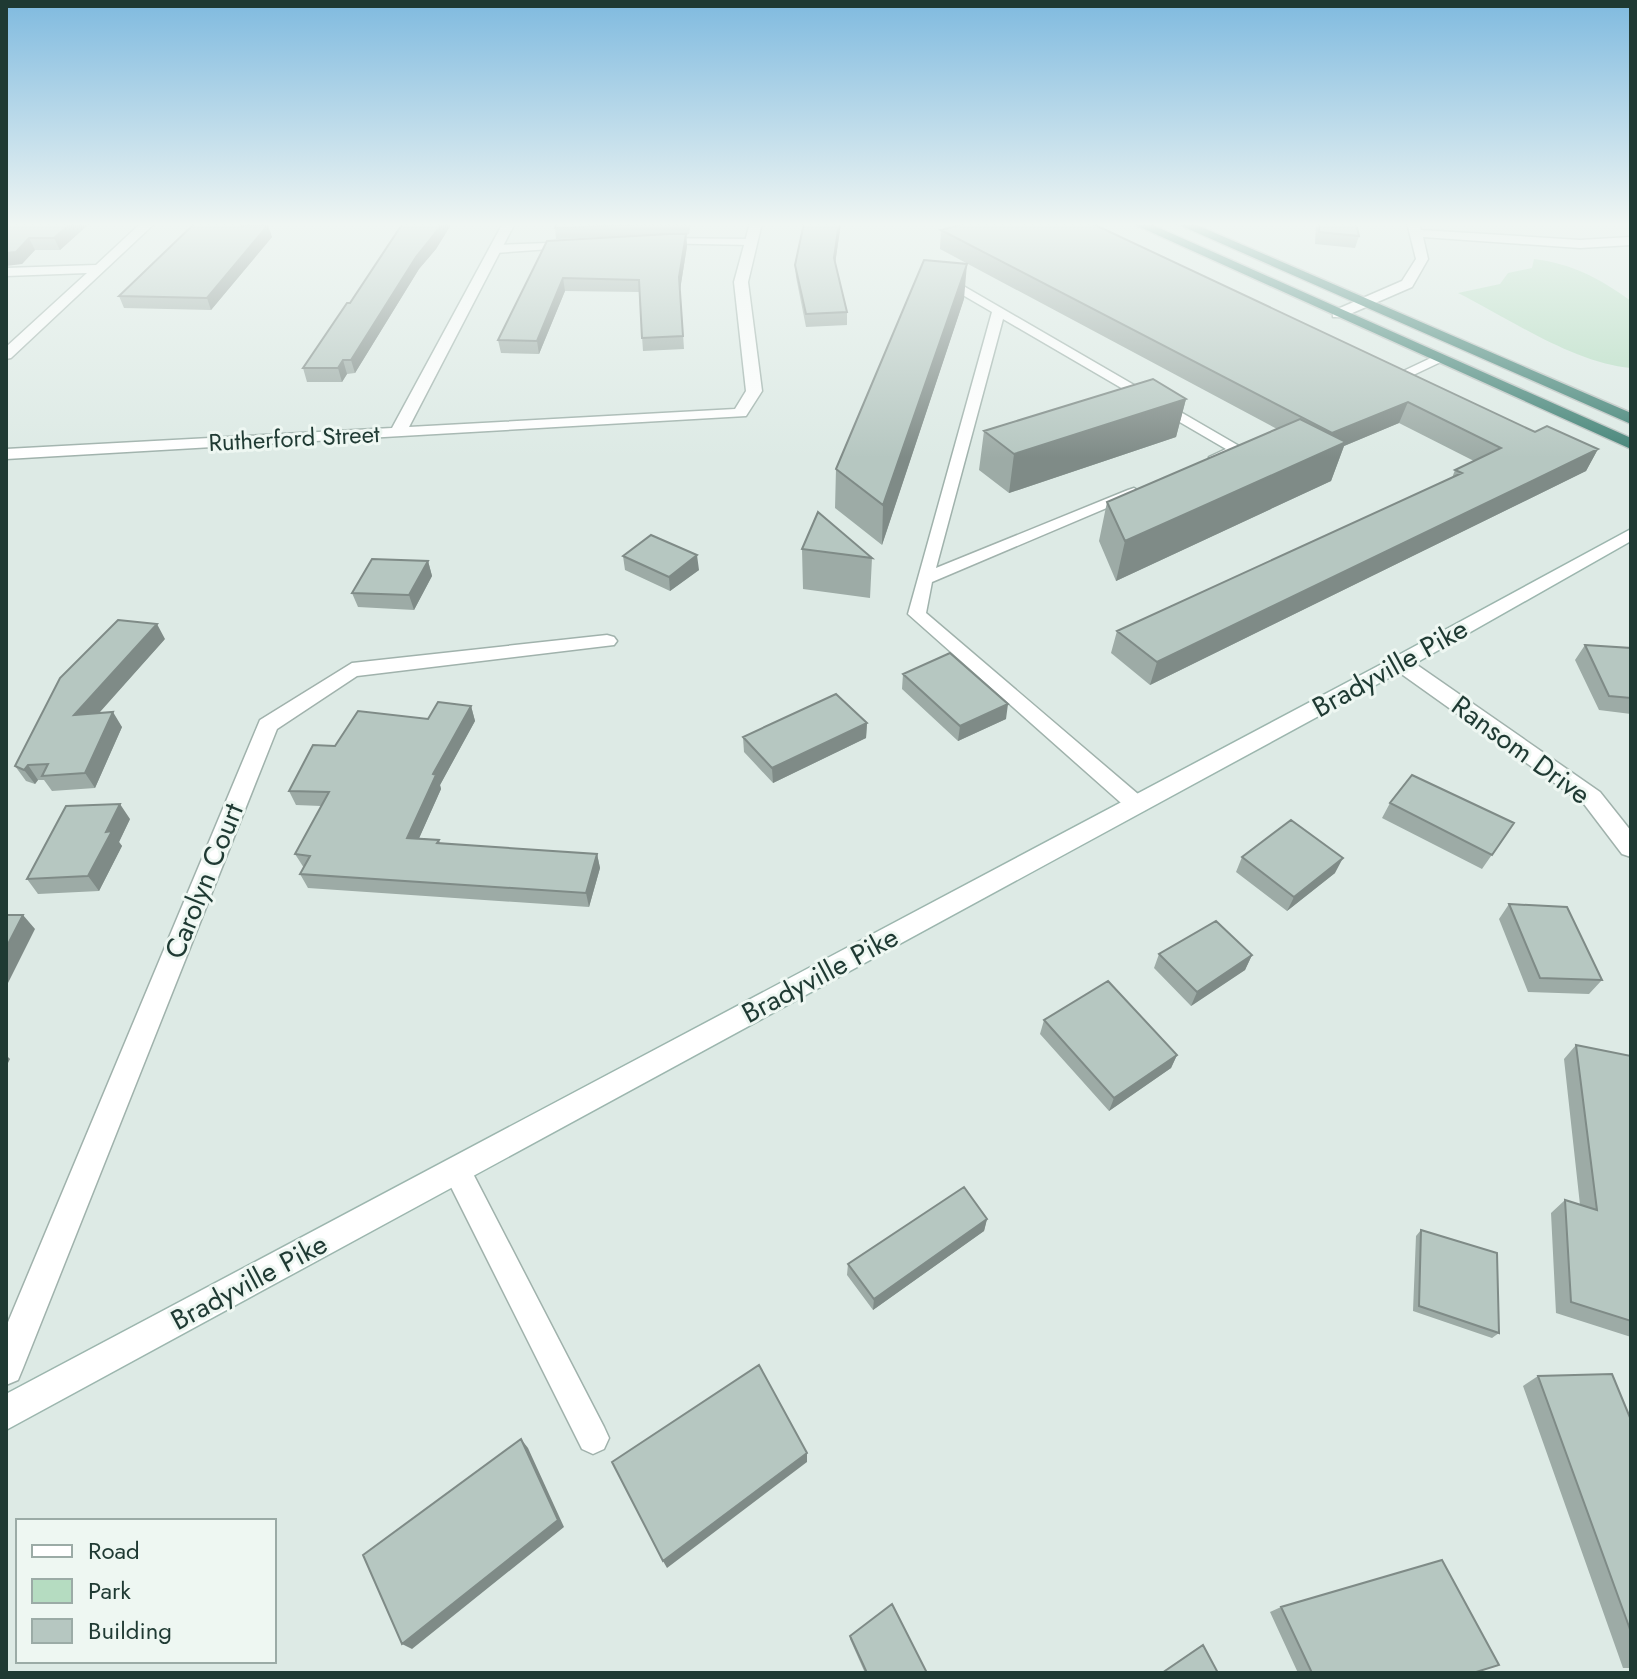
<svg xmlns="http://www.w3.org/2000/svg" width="1637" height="1679" font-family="Jost,sans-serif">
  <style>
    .green { fill: #b5dcc1 }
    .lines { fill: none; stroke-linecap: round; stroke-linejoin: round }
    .service-casing { stroke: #a0b2ac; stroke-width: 3 }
    .minor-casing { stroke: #a0b2ac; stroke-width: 3 }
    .secondary-casing { stroke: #9cb6ae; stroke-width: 3 }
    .trunk-casing { stroke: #bcc4c2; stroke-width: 3 }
    .service { fill: #fff; fill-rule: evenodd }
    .minor { fill: #fff; fill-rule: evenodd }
    .secondary { fill: #fff; fill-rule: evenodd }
    .trunk { fill: #458478; fill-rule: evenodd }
    .wall { fill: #9daba6 }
    .shaded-wall { fill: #7f8b87 }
    .building { fill: #b6c7c1; stroke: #7f8b87; stroke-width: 2 }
    .labels { text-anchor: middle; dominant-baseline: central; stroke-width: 6; stroke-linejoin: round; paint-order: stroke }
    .far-street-label { font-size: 24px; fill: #1f3a33; stroke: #eef7f2 }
    .street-label { font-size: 28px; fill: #1f3a33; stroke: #eef7f2 }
  </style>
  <rect width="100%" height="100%" fill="#ddeae5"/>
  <!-- green -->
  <path class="green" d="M1534,259C1573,264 1599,278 1631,301V368C1573,363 1510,319 1458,293L1500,284L1508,273L1532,268Z"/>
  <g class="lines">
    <defs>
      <path id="service" d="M656,238L751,239L757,242L751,245L652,243L650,241Z
        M574,242L580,245L578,247L495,253L489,249L495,245Z
        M941,273L1246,450L1219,463H1209V457L1226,449L1003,319L936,568L1128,490L1134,488L1142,493L932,582L926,613L1145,800L1148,805L1145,810H1129L908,614L992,312L937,280L935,277Z
        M1435,356L1447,359L1407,378L1395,375Z
        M457,1158L467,1162L604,1427L609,1438L604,1449L593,1454L582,1449L443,1171L447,1162Z"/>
      <path id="minor" d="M141,223H155L11,358L6,359V347L87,273L6,276V268L96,265Z
        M503,223H515L409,427L735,409L746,391L734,282L750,223H762L748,282L762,391L746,416L6,459V449L392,428Z
        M1407,223H1419L1421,230L1580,240L1631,237V245L1580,248L1423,237L1428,259L1412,287L1343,317H1333V311L1402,281L1416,259Z
        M607,635L614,637L617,641L614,645L357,676L277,729L23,1368L18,1380L6,1385V1327L260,720L352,663Z
        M1400,656L1407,658L1600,792L1631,831V857L1622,854L1584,804L1393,668L1390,663Z"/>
      <path id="secondary" d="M1631,529V541L1407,668L6,1430V1394L1393,658Z"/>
      <path id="trunk" d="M1131,223H1148L1631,438V449Z
        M1175,223H1192L1631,413V424Z"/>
    </defs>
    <!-- service casing -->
    <use href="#service" class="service-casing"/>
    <!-- minor casing -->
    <use href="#minor" class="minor-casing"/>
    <!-- secondary casing -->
    <use href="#secondary" class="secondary-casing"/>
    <!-- trunk casing -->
    <use href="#trunk" class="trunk-casing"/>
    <!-- service -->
    <use href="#service" class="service"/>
    <!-- minor -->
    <use href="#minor" class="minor"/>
    <!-- secondary -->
    <use href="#secondary" class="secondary"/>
    <!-- trunk -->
    <use href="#trunk" class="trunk"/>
  </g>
  <!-- wall -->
  <path class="wall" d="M6,223H90L60,250H35L22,264Z
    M403,223H452L436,249L419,269L355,373L347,374L342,382H307L303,368L350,303Z
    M557,223H691L689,234L686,235L687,246L680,290L684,349L643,351L639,292L565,291L539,354L501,353L498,340L606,237L556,239L555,228Z
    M804,223H841L835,263L847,312V325L806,327L796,277L795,265Z
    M1316,223H1356L1359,236L1355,248L1315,244Z
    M254,225L272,237L211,310L124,308L119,296Z
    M941,230L1535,432L1598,449L1586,471L1150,685L1111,653L1117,631L1452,478L1455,470L1474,461L1399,423L1344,446L1331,481L1116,581L1099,541L1107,502L1277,429L940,249Z
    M964,299L882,545L835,508L836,469Z
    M1186,399L1176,437L1009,493L979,470L984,431Z
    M802,549L872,558L870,598L803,589Z
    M623,556L699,570L670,591L625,570Z
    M428,561L432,576L414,610L358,607L352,593Z
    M165,639L98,713L122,727L95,788L52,791L44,780H38L35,784L26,781L15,766Z
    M1585,645L1631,648V714L1599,710L1575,660Z
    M903,674L1006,719L958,741L902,689Z
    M471,706L475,721L440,785L441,789L419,838L439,840L440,843L597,854L600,868L589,907L308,888L300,874L304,868L295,854L321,806L296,805L289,791L428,719Z
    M867,723L866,738L773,783L744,752L743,737Z
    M1390,803L1514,823L1482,869L1382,818Z
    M130,819L119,842L122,846L99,891L38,894L27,879Z
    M1242,857L1335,873L1287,911L1236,872Z
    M1509,904L1602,980L1589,994L1528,992L1499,919Z
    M1159,954L1252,955L1245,970L1191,1006L1154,968Z
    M1044,1020L1177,1055L1171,1068L1109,1111L1040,1034Z
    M1576,1045L1631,1056V1337L1556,1313L1551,1213L1565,1200L1580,1205L1564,1059Z
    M987,1219L984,1231L873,1310L847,1275L848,1264Z
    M1421,1230L1499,1333L1492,1338L1413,1311L1416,1236Z
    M1538,1376L1631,1420V1668H1623L1523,1386Z
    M1281,1607L1473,1673H1298L1270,1612Z
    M850,1636L927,1673H865L850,1639Z"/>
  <!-- shaded-wall -->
  <path class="shaded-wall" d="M71,223H90L60,250L54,238Z
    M442,223H452L436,249L419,269L355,373L351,360L416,257Z
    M839,223H841L834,271V258Z
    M268,225L272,237L211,310L207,298Z
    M686,234L687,246L680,290L684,349L679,277Z
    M29,238L35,250L22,264L6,266V253Z
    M967,264L964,299L882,545L883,505Z
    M563,278L565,291L539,354L537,341Z
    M343,360L347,374L342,382L338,368Z
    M1186,399L1176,437L1009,493L1014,454Z
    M1408,402L1399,423L1344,446L1331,481L1116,581L1125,541L1325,451L1332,433Z
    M1598,449L1586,471L1150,685L1157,662Z
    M697,555L699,570L670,591L669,577Z
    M428,561L432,576L414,610L409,595Z
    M157,624L165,639L84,730L74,715Z
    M1008,704L1006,719L958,741L960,726Z
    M471,706L475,721L440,785L441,789L413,852L407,838L433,774Z
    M113,712L122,727L95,788L85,773Z
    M867,723L866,738L773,783L772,768Z
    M28,765L38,780L35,784L24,770Z
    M120,804L130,819L119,842L122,846L99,891L88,876L106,832Z
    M597,854L600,868L589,907L586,893Z
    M1343,858L1335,873L1287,911L1294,897Z
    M23,915L35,929L6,987V948Z
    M1252,955L1245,970L1191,1006L1197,992Z
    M6,1055L10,1059L6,1067Z
    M1177,1055L1171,1068L1109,1111L1114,1098Z
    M987,1219L984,1231L873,1310L874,1299Z
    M521,1439L528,1448L564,1527L412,1649L402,1644Z
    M807,1453V1462L667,1568L663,1561Z"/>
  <!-- building -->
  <path class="building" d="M6,223H71L54,238H29L16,252L6,253Z
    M195,223H242L241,226L268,225L207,298L119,296Z
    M403,223H442L433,236L416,257L351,360H343L338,368H303L347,303H350Z
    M557,223H677L555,228Z
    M804,223H839L834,258L847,312L806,314L795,265Z
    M967,223H1091L1535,432L1547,426L1598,449L1157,662L1117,631L1462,473L1455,470L1501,448L1408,402L1332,433L941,230Z
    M1319,223H1356L1359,236L1319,232Z
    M669,234H686L679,277L683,336L642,338L639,280L563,278L537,341L498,340L547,241Z
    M924,260L967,264L883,505L836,469Z
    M1153,379L1186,399L1014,454L984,431Z
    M1300,419L1346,442L1125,541L1107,502Z
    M818,512L872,558L802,549Z
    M651,535L697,555L669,577L623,556Z
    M372,559L428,561L409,595L352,593Z
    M118,620L157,624L74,715L113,712L85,773L42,776L48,764L28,765L24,770L15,766L60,678Z
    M1585,645L1631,648V698L1609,696Z
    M950,653L1008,704L960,726L903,674Z
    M836,694L867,723L772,768L743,737Z
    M438,702L471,706L433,774L436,775L407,838L439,840L437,843L597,854L586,893L300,874L310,856L295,854L329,792L289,791L313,745L335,746L358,711L428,719Z
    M1412,775L1514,823L1492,855L1390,803Z
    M120,804L106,832L112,831L88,876L27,879L66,806Z
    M1291,820L1343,858L1294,897L1242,857Z
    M1509,904L1567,907L1602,980L1540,978Z
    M6,915H23L6,948Z
    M1216,921L1252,955L1197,992L1159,954Z
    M1108,981L1177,1055L1114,1098L1044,1020Z
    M1576,1045L1631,1056V1321L1571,1302L1565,1200L1597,1210Z
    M964,1187L987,1219L874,1299L848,1264Z
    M1421,1230L1497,1253L1499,1333L1419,1306Z
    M759,1365L807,1453L663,1561L612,1462Z
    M1612,1374L1631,1420V1632L1538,1376Z
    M521,1439L558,1520L402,1644L363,1555Z
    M1442,1560L1499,1665L1473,1673H1312L1281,1607Z
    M892,1604L927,1673H867L850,1636Z
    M1203,1645L1218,1673H1162Z"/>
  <!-- sky -->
  <linearGradient id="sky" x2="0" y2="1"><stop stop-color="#7fbadf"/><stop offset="0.49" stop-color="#f0f6f3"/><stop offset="1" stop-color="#f0f6f3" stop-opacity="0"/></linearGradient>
  <rect width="1637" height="458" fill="url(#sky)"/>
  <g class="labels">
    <!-- far-street labels -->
    <g class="far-street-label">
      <text transform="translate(294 438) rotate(-3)">Rutherford Street</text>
    </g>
    <!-- street labels -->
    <g class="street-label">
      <text transform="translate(1390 668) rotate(-29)">Bradyville Pike</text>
      <text transform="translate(1521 750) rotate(36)">Ransom Drive</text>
      <text transform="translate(204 881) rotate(-68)">Carolyn Court</text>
      <text transform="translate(820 975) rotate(-28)">Bradyville Pike</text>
      <text transform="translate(249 1282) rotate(-28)">Bradyville Pike</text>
    </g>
  </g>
  <!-- border -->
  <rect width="1637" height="1679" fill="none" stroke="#1f3a33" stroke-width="16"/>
  <!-- legend -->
  <rect x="16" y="1519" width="260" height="144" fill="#eef7f2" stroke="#9baba6" stroke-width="2"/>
  <rect x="32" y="1545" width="40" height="12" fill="#ffffff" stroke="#9baba6" stroke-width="2"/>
  <text x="88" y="1559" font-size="24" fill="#1f3a33">Road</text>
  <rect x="32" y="1579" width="40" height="24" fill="#b5dcc1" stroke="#9baba6" stroke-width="2"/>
  <text x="88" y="1599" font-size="24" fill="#1f3a33">Park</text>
  <rect x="32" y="1619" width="40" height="24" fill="#b6c7c1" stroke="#9baba6" stroke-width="2"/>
  <text x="88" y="1639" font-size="24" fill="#1f3a33">Building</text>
</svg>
